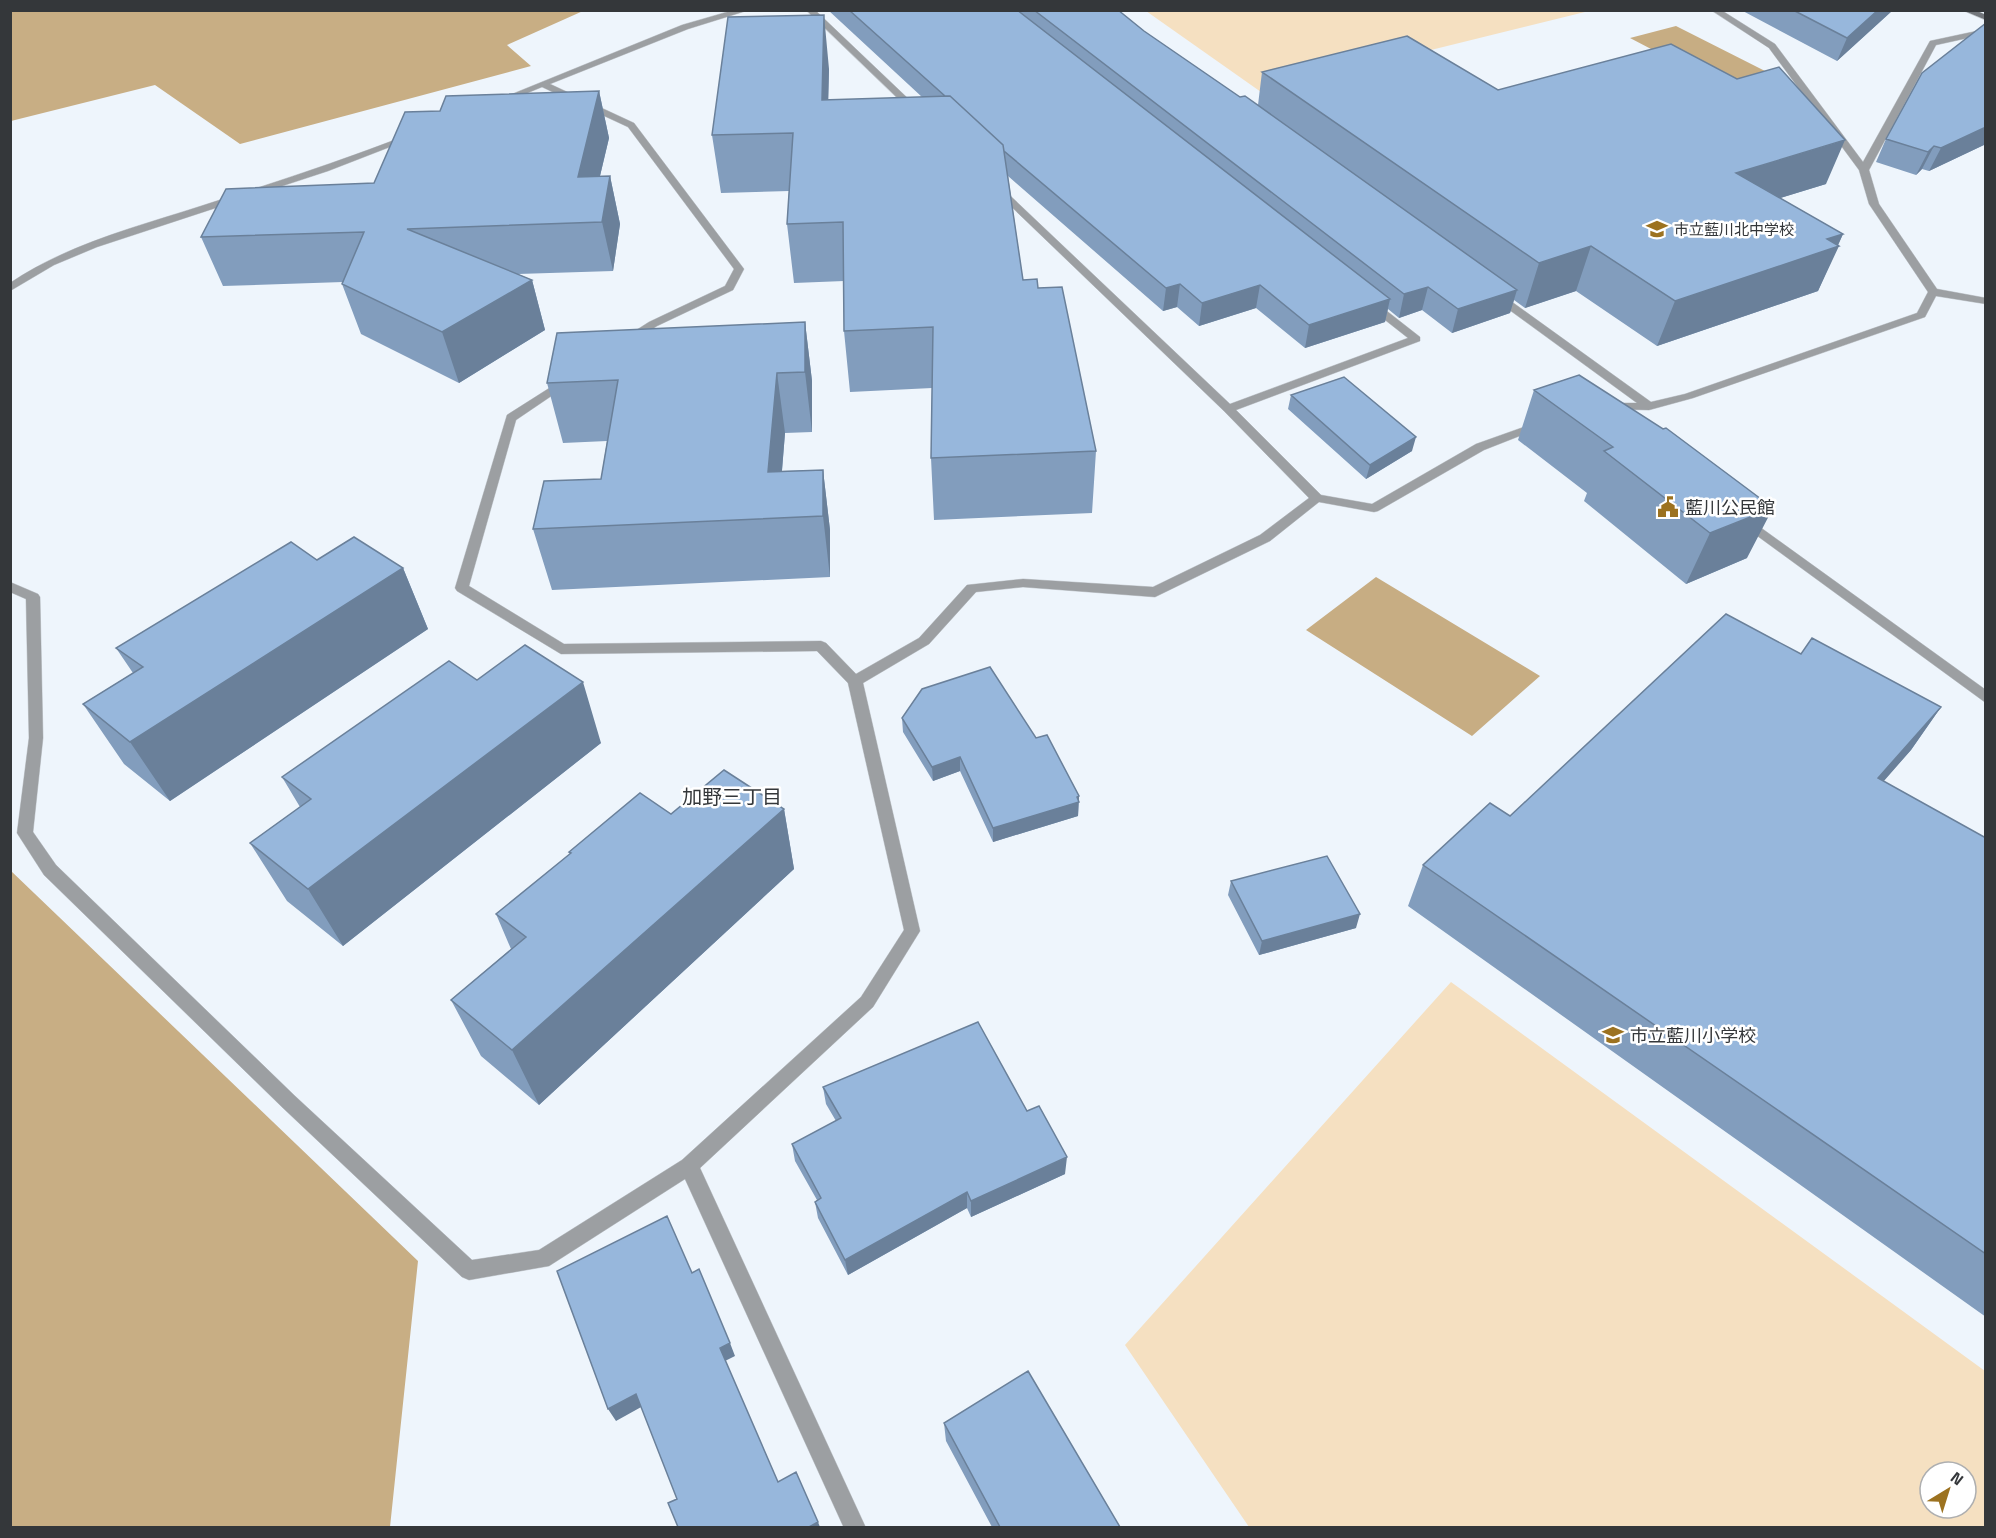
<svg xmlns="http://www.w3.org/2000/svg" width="1996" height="1538" font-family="'Titillium Web','Noto Sans JP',sans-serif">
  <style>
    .green { fill: #f5e0c1; fill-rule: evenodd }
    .forest { fill: #c8ae84 }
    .water { fill: #c7ad83 }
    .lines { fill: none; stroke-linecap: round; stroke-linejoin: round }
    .street-casing { stroke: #c9cfd5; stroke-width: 1 }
    .secondary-casing { stroke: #c9cfd5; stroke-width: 1 }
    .street { fill: #9c9fa2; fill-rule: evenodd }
    .secondary { fill: #72767b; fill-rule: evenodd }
    .wall { fill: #829dbd }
    .shaded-wall { fill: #6a809a }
    .building { fill: #97b7dc; stroke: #6a809a; stroke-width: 1.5 }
    .labels { text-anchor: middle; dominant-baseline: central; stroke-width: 5; stroke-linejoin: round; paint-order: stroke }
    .far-poi-label { font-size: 15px; fill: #34373a; stroke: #fff; text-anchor: start }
    .poi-label { font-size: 18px; fill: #34373a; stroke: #fff; text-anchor: start }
    .neighbourhood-label { font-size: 20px; fill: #34373a; stroke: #fff }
  </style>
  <rect width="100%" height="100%" fill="#eef5fc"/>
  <!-- green -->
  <path class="green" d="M1146,11H1589L1261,92Z
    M1451,982L1985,1371V1527H1249L1125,1345ZM1930,1472H1966V1508H1930Z"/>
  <!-- forest -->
  <path class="forest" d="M11,10H583V11L507,45L531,66L240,144L155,85L11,121Z
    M10,870L418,1261L390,1527H11Z"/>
  <!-- water -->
  <path class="water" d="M1676,26L1767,72L1720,85L1630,38Z
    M1376,577L1540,676L1472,736L1306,630Z"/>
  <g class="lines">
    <defs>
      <path id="street" d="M734,10H749L688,29L550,84L634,123L744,269L733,290L657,326L632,342H624V338L649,322L725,286L734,269L628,127L542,87L503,103L495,101L682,25Z
        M806,10H815L918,108V112H912Z
        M1711,10H1721L1775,44L1863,162L1930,41L1986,29V34L1936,45L1869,170L1879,204L1937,289L1986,298V304L1936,296L1925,317L1693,398L1649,410L1604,409L1602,407L1608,403H1637L1493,298V294H1501L1651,402L1685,394L1917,313L1928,292L1869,204L1859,170L1769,48Z
        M405,136L413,138L328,171L97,247L54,265L10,291V283C68,244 136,227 201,206C270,184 338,162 405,136Z
        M995,187H1001L1230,404L1408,338L1366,305V301H1374L1420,337V341L1236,410L1321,495L1372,504L1476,444L1535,423H1543L1545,426L1484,450L1378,511L1374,512L1319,502L1270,541L1155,597L1023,587L976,592L929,644L863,683L920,931L873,1007L700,1168L866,1528H844L685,1179L549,1266L469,1280L462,1277L283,1108L44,875L17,833L29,738L26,599L10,592V582L38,594L40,597L43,738L33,832L56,865L295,1096L472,1260L539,1250L682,1160L861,997L904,930L848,683L817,651L561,654L457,591L455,588L507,415L562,380H570L572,382L516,420L469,586L564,644L821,641L826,643L856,674L919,638L967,585L1023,579L1153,587L1260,535L1309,498L1224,411L995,191Z
        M1746,517L1986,690V703L1741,524L1740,521Z"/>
      <path id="secondary" d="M1962,10H1975L1986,15V20Z"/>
    </defs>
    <!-- street casing -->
    <use href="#street" class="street-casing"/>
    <!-- secondary casing -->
    <use href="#secondary" class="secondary-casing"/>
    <!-- street -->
    <use href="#street" class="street"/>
    <!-- secondary -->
    <use href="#secondary" class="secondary"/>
  </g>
  <!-- wall -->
  <path class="wall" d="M828,10H1118L1144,31L1240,97L1258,105L1262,72L1498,90L1826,184L1780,198L1843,234L1818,291L1657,346L1576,291L1525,308L1514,300L1510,313L1452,333L1422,310L1399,318L1388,309L1385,322L1305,348L1256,308L1199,326L1177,307L1163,311L1008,176L1023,280L1038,288L1096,451L1092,513L934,520L931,458L932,388L850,392L844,331V281L794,283L787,224L789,191L721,193L712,135L829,69L828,100L922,97Z
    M1741,10H1893L1837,61Z
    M1986,23V144L1929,171L1922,169L1916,175L1876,162L1886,139Z
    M599,91L609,138L600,176H610L620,224L613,271L518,274L532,280L545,330L459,383L361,334L342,284L343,282L223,286L201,237L374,183L440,111Z
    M805,322L812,381V432L785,433L782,471L823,470L830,530V577L552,590L533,529L601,479L607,441L563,443L547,383Z
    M1579,375L1747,558L1686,584L1584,501L1587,493L1518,440L1534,390Z
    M1291,395L1412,451L1366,479L1288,409Z
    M317,560L403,568L428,629L170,801L124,764L83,704L133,673L116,648Z
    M1801,654L1941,707L1911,750L1883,781L1986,838V1317L1408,906L1423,865Z
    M477,680L601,743L343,946L287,901L250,843L300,807L282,777Z
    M902,718L1036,738L1079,796L1078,816L993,842L960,771L933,781L903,732Z
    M784,809L794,869L539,1105L481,1056L451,1000L511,949L496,914L570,854L569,852L671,814Z
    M1231,881L1356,928L1259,955L1228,895Z
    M823,1087L1027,1111L1065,1174L971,1217L967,1208L848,1275L818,1218L815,1202L817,1200L795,1161L792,1144L836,1121L826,1104Z
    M944,1423L1120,1527H992L946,1441Z"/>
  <!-- shaded-wall -->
  <path class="shaded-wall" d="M1878,10H1893L1837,61L1847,38Z
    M824,15L829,69L827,156L822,100Z
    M599,91L609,138L589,222L578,177Z
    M1986,127V144L1929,171L1941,148Z
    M1845,140L1826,184L1719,217L1736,173Z
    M1934,146L1922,169L1916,175L1928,152Z
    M610,176L620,224L613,271L602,222Z
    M1843,234L1837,247L1839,246L1818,291L1657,346L1675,301L1827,239Z
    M1591,246L1576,291L1525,308L1539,263Z
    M532,280L545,330L459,383L442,332Z
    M1180,284L1177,307L1163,311L1166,288Z
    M1260,285L1256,308L1199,326L1202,303Z
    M1428,287L1422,310L1399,318L1404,294Z
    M1517,290L1510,313L1452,333L1458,309Z
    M1390,299L1385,322L1305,348L1309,325Z
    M805,322L812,381V432L805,372Z
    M777,373L785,433L778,518L768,472Z
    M1416,437L1412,451L1366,479L1370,465Z
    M823,470L830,530V577L823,516Z
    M1773,508L1747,558L1686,584L1710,533Z
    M403,568L428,629L170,801L130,742Z
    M583,682L601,743L343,946L308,889Z
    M1941,707L1911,750L1849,821L1878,778Z
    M960,757V771L933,781L932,767Z
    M1079,796L1078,816L993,842V828Z
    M784,809L794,869L539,1105L512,1050Z
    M1360,914L1356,928L1259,955L1262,941Z
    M1067,1157L1065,1174L971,1217V1201Z
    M967,1192V1208L848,1275L845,1260Z
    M730,1343L735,1356L725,1361L720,1348Z
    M636,1394L643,1406L616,1421L608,1409Z
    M818,1522L820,1527H809Z"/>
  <!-- building -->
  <path class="building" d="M849,10H1017L1390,299L1309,325L1260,285L1202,303L1180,284L1166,288L1004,151L1003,145L950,96H945Z
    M1034,10H1118L1144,31L1240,97L1245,96L1517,290L1458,309L1428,287L1404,294Z
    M1793,10H1878L1847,38Z
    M824,15L822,100L950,96L1003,145L1023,280L1037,279L1038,288L1062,287L1096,451L931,458L933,327L844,331L843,222L787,224L793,133L712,135L728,17Z
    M1986,23V127L1941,148L1934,146L1928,152L1886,139L1922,73Z
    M1407,36L1498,90L1671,44L1737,79L1779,67L1845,140L1736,173L1843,234L1827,239L1839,246L1675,301L1591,246L1539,263L1262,72Z
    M599,91L578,177L610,176L602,222L407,229L532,280L442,332L342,284L364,232L201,237L226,189L374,183L405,112L440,111L446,96Z
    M805,322V372L777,373L768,472L823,470V516L533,529L544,481L601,479L618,380L547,383L557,333Z
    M1579,375L1663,429L1666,428L1773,508L1710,533L1604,451L1613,447L1534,390Z
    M1344,377L1416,437L1370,465L1291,395Z
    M354,537L403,568L130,742L83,704L143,667L116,648L291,542L317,560Z
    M1726,614L1801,654L1812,638L1941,707L1878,778L1986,838V1254L1423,865L1490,803L1510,816Z
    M525,645L583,682L308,889L250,843L311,799L282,777L449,661L477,680Z
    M990,667L1036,738L1047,735L1079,796L1077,797L1079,802L993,828L960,757L932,767L902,718L922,689Z
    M724,770L784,809L512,1050L451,1000L526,937L496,914L571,853L569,852L640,793L671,814Z
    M1327,856L1360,914L1262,941L1231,881Z
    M978,1022L1027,1111L1039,1106L1067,1157L971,1201L967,1192L845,1260L815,1202L821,1198L792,1144L841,1118L823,1087Z
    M667,1216L692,1273L699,1269L730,1343L720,1348L778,1482L796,1472L818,1522L809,1527H678L668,1503L677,1499L636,1394L608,1409L557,1271Z
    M1028,1371L1120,1527H1000L944,1423Z"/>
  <!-- icons -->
  <defs>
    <symbol id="school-bare" viewBox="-9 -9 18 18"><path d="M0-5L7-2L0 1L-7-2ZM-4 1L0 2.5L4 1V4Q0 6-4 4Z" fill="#9c7220" stroke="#fff" stroke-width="2.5" paint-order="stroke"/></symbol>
    <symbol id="civic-bare" viewBox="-9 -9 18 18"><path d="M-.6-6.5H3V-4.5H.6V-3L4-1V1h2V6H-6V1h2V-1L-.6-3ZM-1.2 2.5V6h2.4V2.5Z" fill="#9c7220" stroke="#fff" stroke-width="2.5" paint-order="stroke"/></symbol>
  </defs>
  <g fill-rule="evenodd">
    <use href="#school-bare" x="1642" y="214" width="30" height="30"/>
    <use href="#civic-bare" x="1653" y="492" width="30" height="30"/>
    <use href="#school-bare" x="1598" y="1020" width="30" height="30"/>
  </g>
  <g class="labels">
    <!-- far-poi labels -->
    <g class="far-poi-label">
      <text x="1674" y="229">市立藍川北中学校</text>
    </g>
    <!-- poi labels -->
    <g class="poi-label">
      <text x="1685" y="507">藍川公民館</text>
      <text x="1630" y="1035">市立藍川小学校</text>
    </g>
    <!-- neighbourhood labels -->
    <g class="neighbourhood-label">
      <text x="732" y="796">加野三丁目</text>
    </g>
  </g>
  <!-- border -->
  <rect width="1996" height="1538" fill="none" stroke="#34373a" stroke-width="24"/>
  <!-- north arrow -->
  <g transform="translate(1948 1490) rotate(38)"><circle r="28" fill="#ffffff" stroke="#aeafb0" stroke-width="1.5"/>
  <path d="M0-4.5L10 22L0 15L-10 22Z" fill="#9c7220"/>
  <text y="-9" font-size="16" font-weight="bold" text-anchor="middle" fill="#34373a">N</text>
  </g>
</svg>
